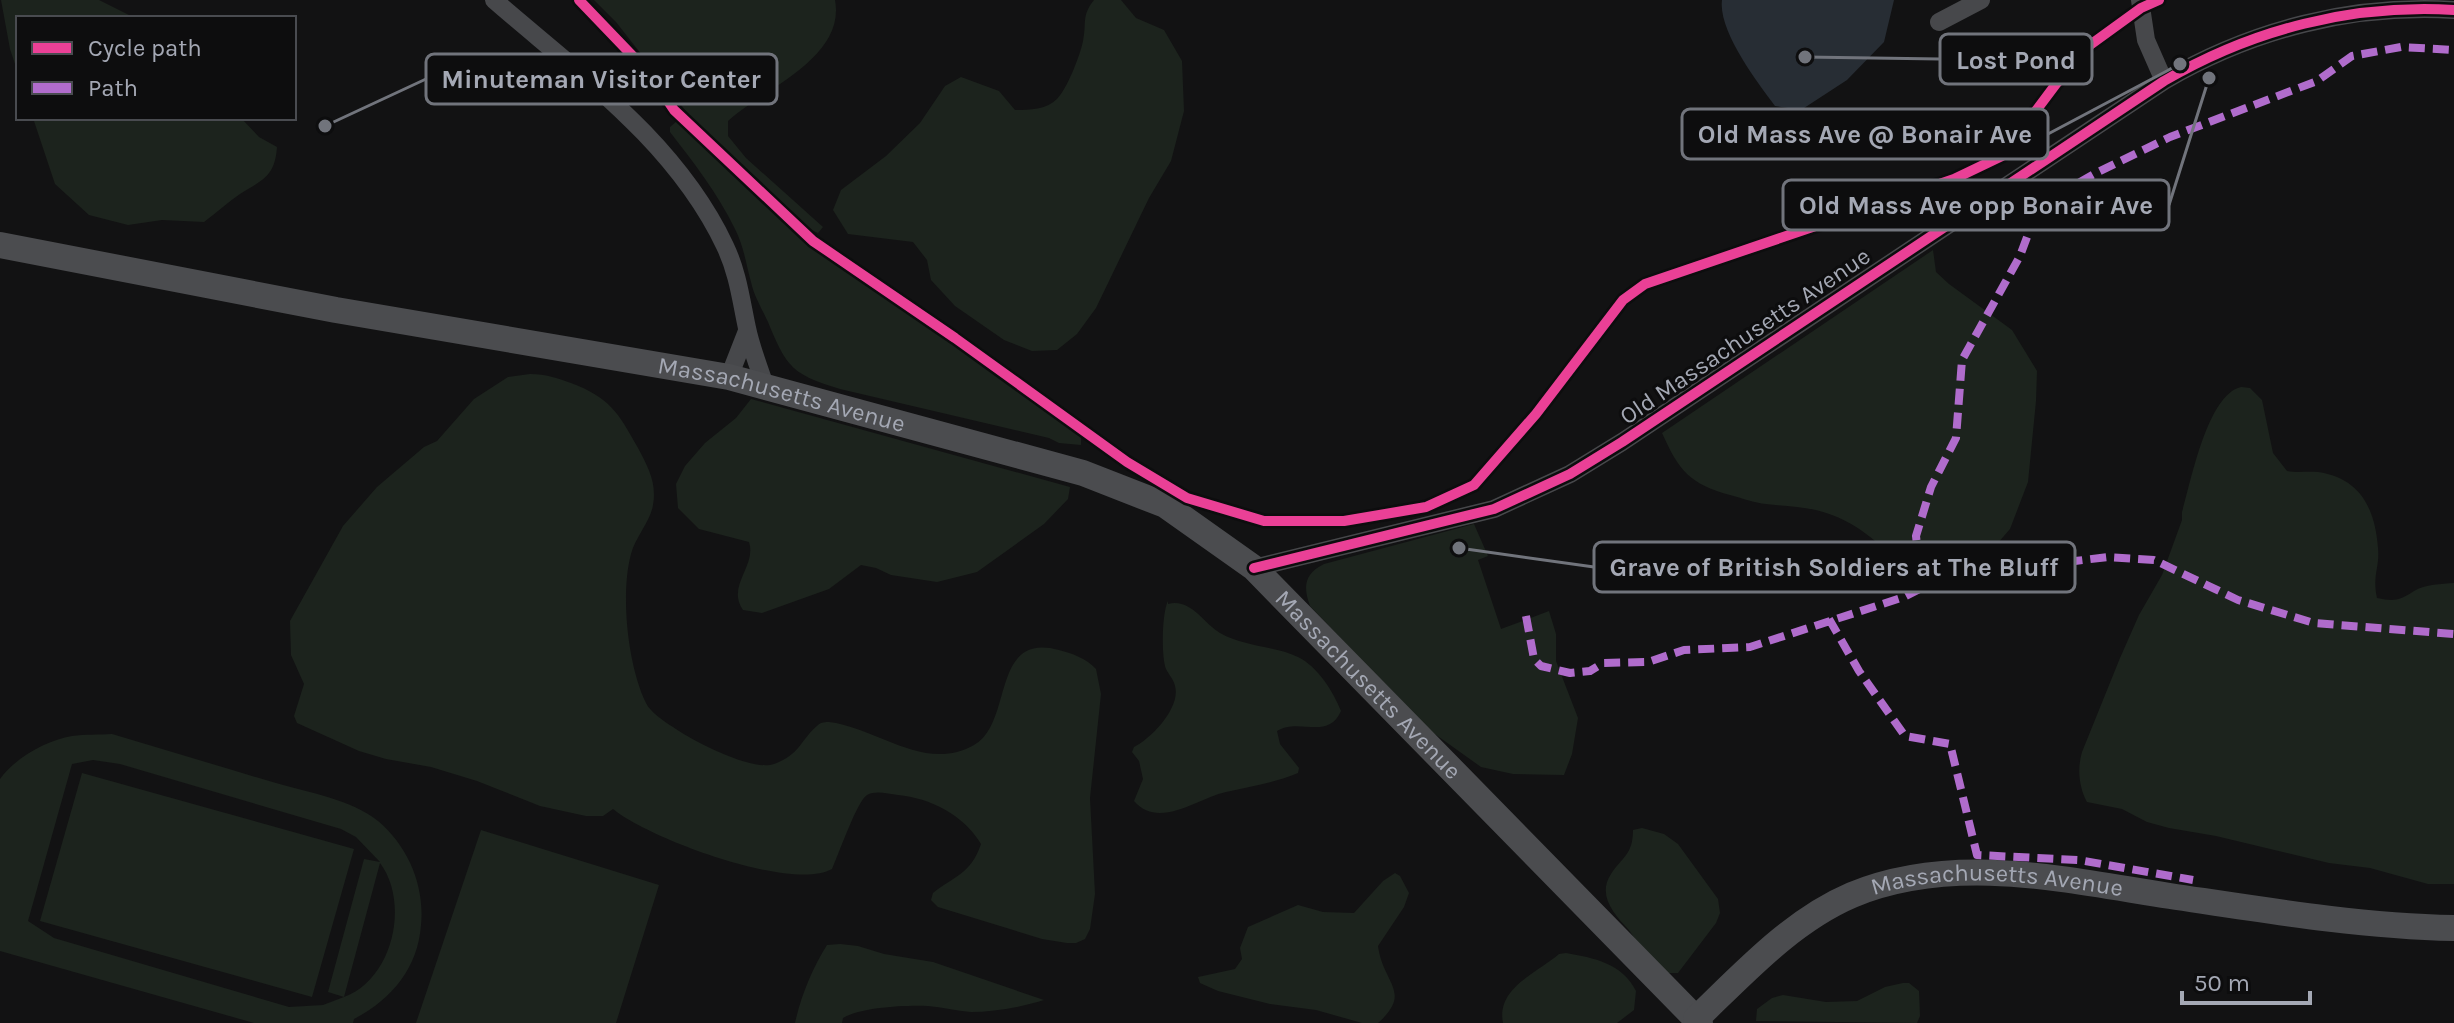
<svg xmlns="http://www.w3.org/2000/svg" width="2454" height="1023" font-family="Karla,sans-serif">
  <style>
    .green { fill: #1c231d; fill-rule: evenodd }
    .water { fill: #272d34 }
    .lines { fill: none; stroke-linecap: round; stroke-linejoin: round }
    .street { stroke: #47484b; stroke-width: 18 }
    .secondary { stroke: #4b4c4f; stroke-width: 26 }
    .quiet { stroke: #b06ccc; stroke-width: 8; stroke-dasharray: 16 8; stroke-linecap: butt }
    .cycleway-casing { stroke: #0d0d0e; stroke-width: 15 }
    .cycleway { stroke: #ea4096; stroke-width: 10 }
    .labels { text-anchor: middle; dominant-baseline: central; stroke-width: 6; stroke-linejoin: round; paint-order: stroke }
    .street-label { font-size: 24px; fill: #a4a8b4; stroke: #0d0d0e }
    .leader { fill: none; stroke: #71747c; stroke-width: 3 }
    .callout-dot { fill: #71747c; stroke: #0d0d0e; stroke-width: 3 }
    .callout { fill: #0d0d0e; stroke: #71747c; stroke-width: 3 }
    .callout-label { font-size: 26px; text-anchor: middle; font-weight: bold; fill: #a4a8b4 }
  </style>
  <rect width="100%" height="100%" fill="#121213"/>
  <!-- green -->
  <path class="green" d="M1,0H99L135,18H18V73L10,49Z
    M594,0H835C846,58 763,89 728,121V136L746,158L823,227L818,233L803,226L782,208L755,177L696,124L616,22Z
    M1094,0H1121L1136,18L1164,30L1182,61L1184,111L1171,161L1149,198L1096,308L1077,334L1057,350L1032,351L1004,340L955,306L931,280L927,260L913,242L848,234L833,210L841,190L886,156L920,123L945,86L961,77L999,91L1015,110C1029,110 1046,110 1057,99C1067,89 1080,56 1083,41C1087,23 1081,16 1094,0Z
    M33,118H241L259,137L277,147C275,177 262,180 240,194C228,202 216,213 204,222L162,220L128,225L89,215L55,184Z
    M677,121L683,122L706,149L806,241L1063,422L1081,436V445L1059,443L1049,438L840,389C792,374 787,368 768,322C762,309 754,296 751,282C746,264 744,247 735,229C718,194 694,163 670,132V127Z
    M1933,250L1936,272L1949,284L2012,330L2037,371L2036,401L2028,482L2010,529L1997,544L1959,556L1927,574L1914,576C1887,553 1867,528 1832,515C1808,506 1790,507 1766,504C1754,503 1742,498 1730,495C1690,484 1679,471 1662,433Z
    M530,374C546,374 557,378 571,383C610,398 618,412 638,448C648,467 657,483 653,505C651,520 635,538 631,554C620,595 628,666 646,703C650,712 665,722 673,727C691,740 752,772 774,764C800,755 801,739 818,725C821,722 826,722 829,722C878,728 925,773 974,745C1014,723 990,631 1059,650C1073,654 1086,658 1096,669L1101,694L1090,798L1095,894L1090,929L1085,939L1076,943H1067L1042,939L938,907L931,900L933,893C954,876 971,874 981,844C964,815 930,798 898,795C888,794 876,790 867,795C857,801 838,856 832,869C791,892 648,838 613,809L603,816H586L540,806L477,781L431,767L386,759L359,751L297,723L294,716L304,684L291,655L290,621L343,526L377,487L424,447L437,441L474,399L508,377Z
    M2241,387L2250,388L2262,400L2273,453L2287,471C2298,473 2307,471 2318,472C2360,478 2375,508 2378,548C2380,567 2372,575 2377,598C2395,602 2400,600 2414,591C2425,584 2442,584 2454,583V884H2428L2370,868L2329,863L2216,836L2169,828L2147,822L2122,809L2087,802C2079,787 2077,769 2082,752L2120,658L2139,615L2162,575L2182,520V512C2191,482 2207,395 2241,387Z
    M751,399L1070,487L1068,499L1044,524L977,572L937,582L891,575L876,568L861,565L829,589L762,613L743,610C726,586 757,566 749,542L699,529L678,508L676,484L685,466L705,443L736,418Z
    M1474,524L1488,556L1478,560L1501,629L1549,611L1556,634V661L1578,718L1572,754L1564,775L1513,774L1481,767L1425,727L1310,606C1303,587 1304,574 1324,564Z
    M1168,601V604C1191,598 1203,623 1220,633C1245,647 1275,646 1298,657C1318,667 1333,691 1341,711C1328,741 1299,717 1277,731L1280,744L1299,768L1298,773C1274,783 1251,786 1226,792C1198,798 1159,830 1134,801L1143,779L1139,761L1132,752L1134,747C1152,738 1181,707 1175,686C1174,680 1169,675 1166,669C1161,657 1162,612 1168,601Z
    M112,734C167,750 221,767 276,783C309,793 351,799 378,821C408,846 425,886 421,925C418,968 391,1000 354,1019L353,1023H254L0,951V779C15,758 47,740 72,736C85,734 99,735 112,734ZM93,760L120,764L341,829L356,837L380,862L364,859L328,992L344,997L323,1005L289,1007L54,938L28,921L72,764ZM380,863C410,903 393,979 344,997Z
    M82,773L354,849L312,997L40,921Z
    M1642,828L1664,834L1678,844L1718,899L1720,913L1716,923L1678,973H1666C1658,965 1650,958 1643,950C1637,944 1634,936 1628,929C1614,914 1597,895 1611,874C1622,857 1633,855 1633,830Z
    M481,830L659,885L616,1023H416Z
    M1395,873L1400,876L1409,893L1404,907L1378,946C1383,984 1413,992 1378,1023H1362L1316,1010L1270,1004L1218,991L1200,983L1198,977L1235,969L1242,959L1240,948L1248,927L1298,905L1323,912L1354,913L1383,881Z
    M840,944L858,946L884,954L933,962L1044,1000C1022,1007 994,1012 971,1012C956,1011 942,1007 928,1006C906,1005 862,1007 843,1018L842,1023H795C801,996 812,969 827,945Z
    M1566,953C1594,958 1622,963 1636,991L1634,1010L1617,1023H1503C1496,988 1537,973 1559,954Z
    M1903,983H1909L1919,991L1920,1016L1917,1023L1756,1021L1757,1009L1772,998L1783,995L1826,1002L1857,1001L1885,987Z"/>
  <!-- water -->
  <path class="water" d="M1722,0H1894L1884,42L1847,80L1801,110L1775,106C1757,82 1718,31 1722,0Z"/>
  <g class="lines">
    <!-- street -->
    <path class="street" d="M494,0C579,74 676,142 725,246C738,273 741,300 747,328C751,348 759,367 765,386
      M2140,0L2146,40L2164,81
      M1939,22L1981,0
      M729,377L747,331
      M1254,568L1494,509L1570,474L1622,442L2164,81C2253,29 2352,4 2454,10"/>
    <!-- secondary -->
    <g class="secondary">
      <path id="s1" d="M0,245L336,310L729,377L1083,473L1165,505L1254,568L1700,1023"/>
      <path id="s2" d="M1696,1019C1743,974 1791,921 1852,895C1954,853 2066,880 2170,896C2264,910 2359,926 2454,928"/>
    </g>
    <!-- quiet -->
    <path class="quiet" d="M1922,588L1916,536L1931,487L1956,438L1962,360L2020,256L2039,205L2096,173L2170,137L2317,81L2352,56L2401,47L2454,50
      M1526,616L1534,659L1541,666L1570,673L1590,671L1603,663L1648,662L1684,650L1750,647L1904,597L1956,570L2040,557L2075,561L2108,557L2154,560L2238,600L2314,623L2454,634
      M1829,619L1859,671L1905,736L1950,744L1977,855L2079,860L2193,880"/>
    <defs>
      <path id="cycleway" d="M579,0L649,73L674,110L813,241L955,338L1127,462L1187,498L1264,521H1344L1426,507L1474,485L1536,414L1623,300L1645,284L1954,179L2002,156L2056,84L2090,45L2141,8L2159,0
        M1254,568L1494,509L1570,474L1622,442L2164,81C2253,29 2352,4 2454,10"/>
    </defs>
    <!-- cycleway casing -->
    <use href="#cycleway" class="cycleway-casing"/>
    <!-- cycleway -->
    <use href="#cycleway" class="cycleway"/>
  </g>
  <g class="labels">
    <!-- street labels -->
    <g class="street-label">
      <text transform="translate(1745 336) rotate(-34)">Old Massachusetts Avenue</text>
      <text stroke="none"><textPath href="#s1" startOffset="796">Massachusetts Avenue</textPath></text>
      <text stroke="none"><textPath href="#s1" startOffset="1468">Massachusetts Avenue</textPath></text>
      <text stroke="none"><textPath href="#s2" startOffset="348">Massachusetts Avenue</textPath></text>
    </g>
  </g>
  <!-- callouts -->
  <path class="leader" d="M1805 57L1940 59M325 126L426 79M2180 64L2048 134M2209 78L2169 205M1459 548L1594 567"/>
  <g class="callout-dot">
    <circle cx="1805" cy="57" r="8"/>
    <circle cx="325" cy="126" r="8"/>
    <circle cx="2180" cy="64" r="8"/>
    <circle cx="2209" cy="78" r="8"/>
    <circle cx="1459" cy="548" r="8"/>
  </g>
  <g class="callout">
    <rect x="1940" y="34" width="152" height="50" rx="8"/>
    <rect x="426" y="54" width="351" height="50" rx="8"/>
    <rect x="1682" y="109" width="366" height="50" rx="8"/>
    <rect x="1783" y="180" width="386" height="50" rx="8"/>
    <rect x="1594" y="542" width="481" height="50" rx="8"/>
  </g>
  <g class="callout-label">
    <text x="2016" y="69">Lost Pond</text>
    <text x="601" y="88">Minuteman Visitor Center</text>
    <text x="1865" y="143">Old Mass Ave @ Bonair Ave</text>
    <text x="1976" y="214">Old Mass Ave opp Bonair Ave</text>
    <text x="1834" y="576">Grave of British Soldiers at The Bluff</text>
  </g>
  <!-- legend -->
  <rect x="16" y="16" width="280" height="104" fill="#0d0d0e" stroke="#494b50" stroke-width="2"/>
  <rect x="32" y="42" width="40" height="12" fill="#ea4096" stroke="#494b50" stroke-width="2"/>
  <text x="88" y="56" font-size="24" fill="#a4a8b4">Cycle path</text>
  <rect x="32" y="82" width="40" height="12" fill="#b06ccc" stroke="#494b50" stroke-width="2"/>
  <text x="88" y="96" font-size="24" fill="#a4a8b4">Path</text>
  <!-- scale -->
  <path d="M2182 991v12h128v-12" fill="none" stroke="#a4a8b4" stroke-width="4"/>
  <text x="2194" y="991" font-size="24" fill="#a4a8b4" stroke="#0d0d0e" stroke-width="6" paint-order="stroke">50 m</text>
</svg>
